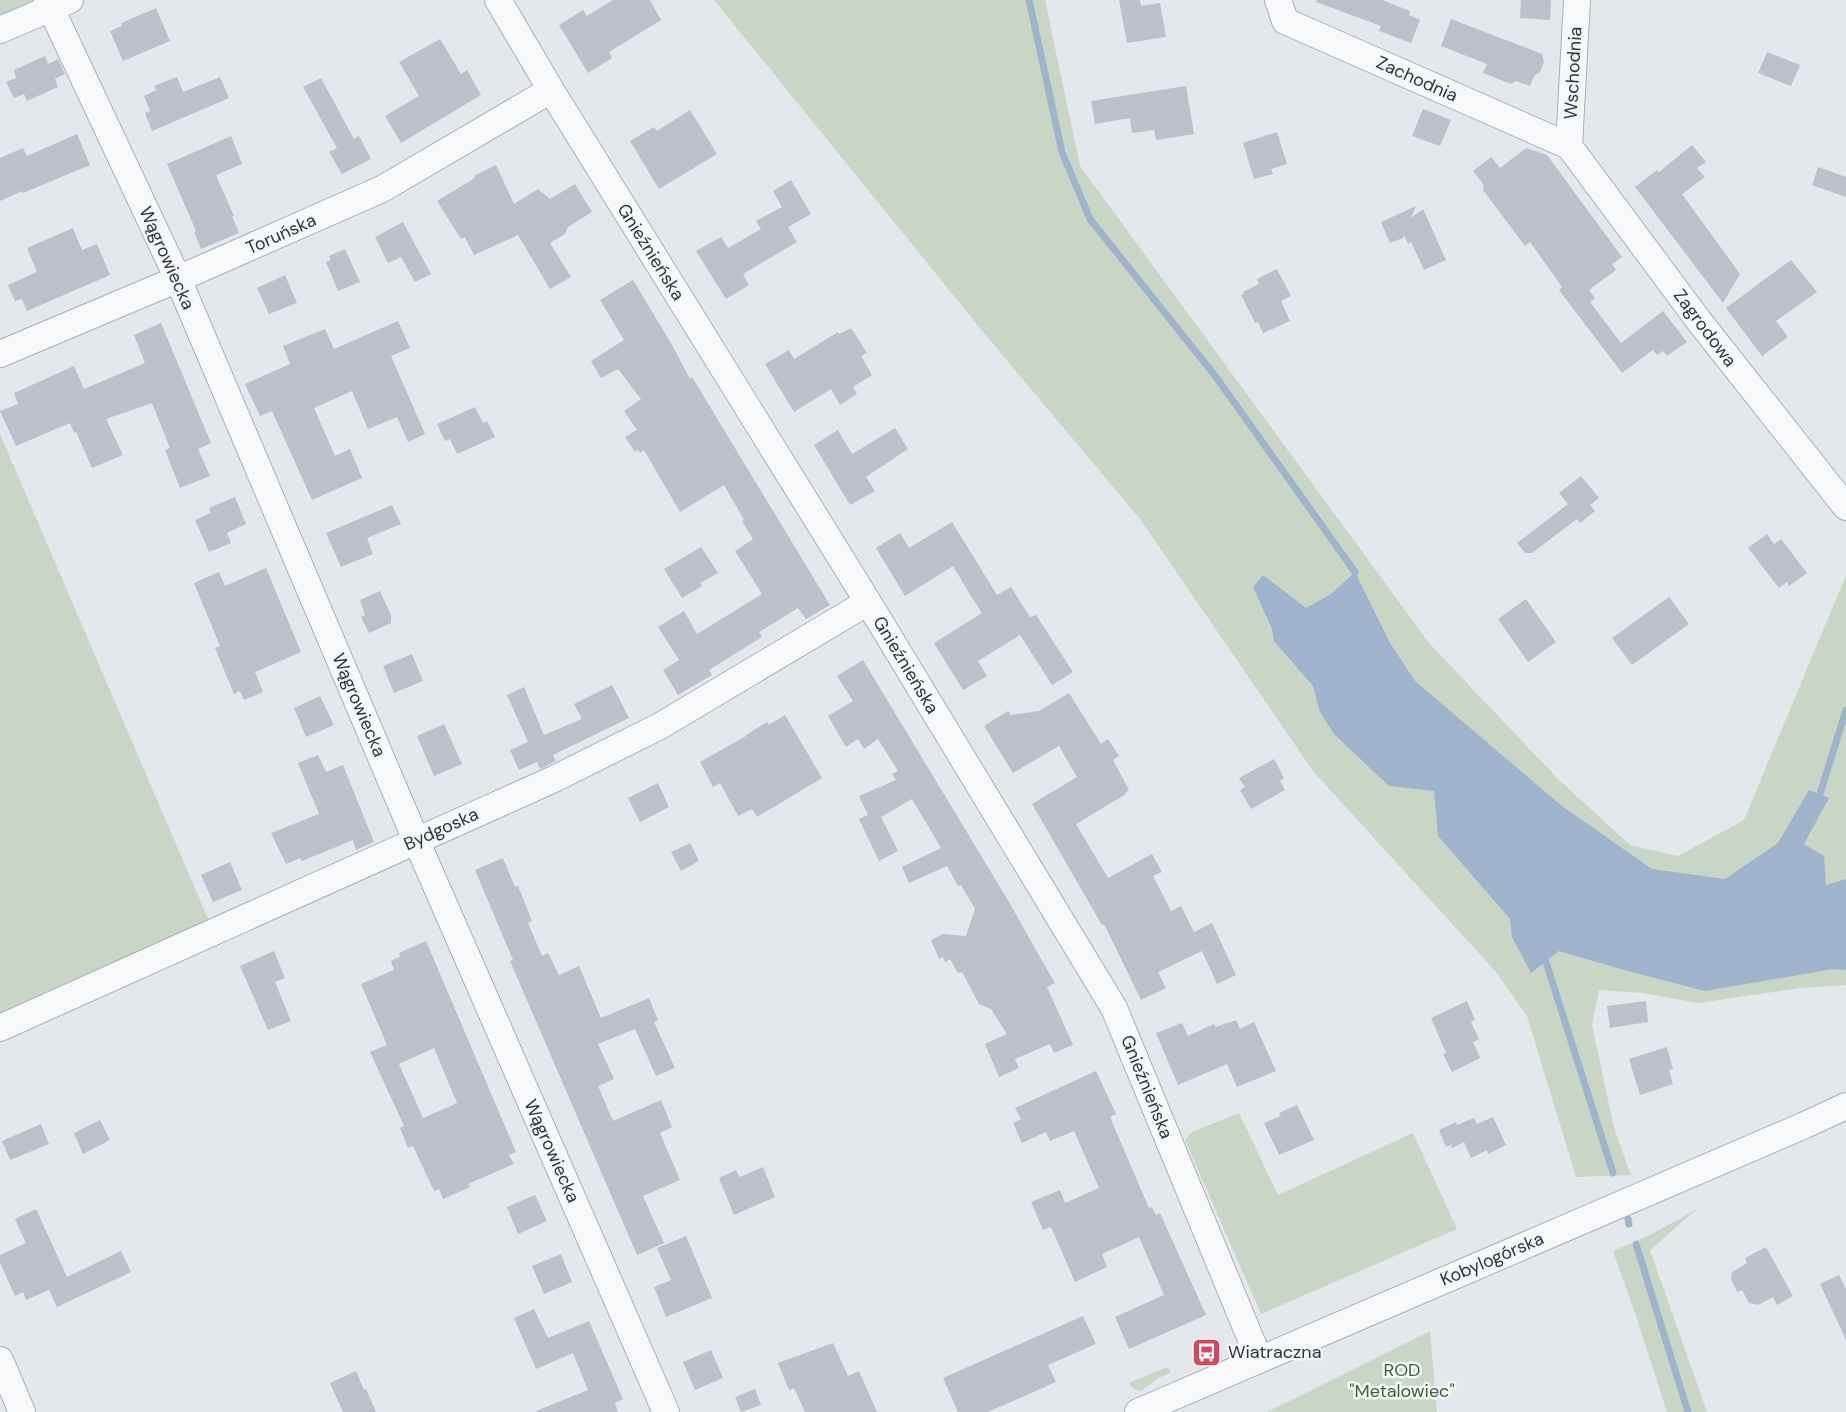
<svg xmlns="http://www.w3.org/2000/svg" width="1846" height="1412" font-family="'DM Sans',sans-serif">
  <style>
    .green { fill: #c9d6c5 }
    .water { fill: #9fb4cc }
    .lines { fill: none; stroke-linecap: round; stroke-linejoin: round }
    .stream { stroke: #9fb4cc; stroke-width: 7 }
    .building { fill: #bbc0ca; fill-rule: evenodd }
    .minor-casing { stroke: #a9aeb7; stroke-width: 28 }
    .minor { stroke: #f7f8fa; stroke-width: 26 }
    .labels { text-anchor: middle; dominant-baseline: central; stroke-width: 5; stroke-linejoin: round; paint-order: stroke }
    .street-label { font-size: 18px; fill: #2b3445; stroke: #f4f6f9 }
    .poi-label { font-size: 18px; fill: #2b3445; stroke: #f4f6f9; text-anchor: start }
    .park-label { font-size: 18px; fill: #3f6138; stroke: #f4f6f9 }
  </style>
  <rect width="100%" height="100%" fill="#e4e7ec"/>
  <!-- green -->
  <path class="green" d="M0,0H42L0,19Z
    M714,0H1045L1080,166L1429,643L1558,779L1630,845L1678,856L1744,820L1846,575V985L1801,988L1698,1003L1643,993L1599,990L1592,1025L1614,1128L1631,1175L1576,1177L1527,1016L1496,972L1313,771L1140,519L984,333Z
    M0,434L209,921L0,1013Z
    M1239,1113L1278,1195L1413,1133L1457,1229L1261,1314L1185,1140L1192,1132Z
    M1697,1209L1650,1250L1707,1412H1667L1637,1319L1613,1251L1652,1234Z
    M1430,1331L1437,1412H1267Z
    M1167,1367L1171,1372L1157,1379L1141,1391C1135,1390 1132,1389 1129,1383Z"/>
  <!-- water -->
  <path class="water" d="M1355,572L1390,643L1415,681L1562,806L1652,869L1725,879L1778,843L1809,790L1829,798L1804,844L1824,856L1826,885L1846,879V970L1833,969L1705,991L1624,970L1559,951L1531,973L1512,937L1510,919L1438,836L1434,791L1389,786L1334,734L1320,712L1313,686L1274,641L1272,629L1253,587L1263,575L1306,608L1331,594Z"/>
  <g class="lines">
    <!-- stream -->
    <path class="stream" d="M1029,0L1062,152L1090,219L1216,377L1355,572
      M1820,794L1846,710
      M1546,962L1613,1173
      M1628,1219L1629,1224
      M1636,1244L1688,1412"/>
  </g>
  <!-- building -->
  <path class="building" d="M613,0H650L661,20L609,52L612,58L588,73L559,25L583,10L587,16Z
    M1119,0H1140L1141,6L1160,3L1166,37L1127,43Z
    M1317,0H1382L1410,11L1409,15L1420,20L1411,43L1379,31L1381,26L1316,2Z
    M1521,0H1551L1550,20L1520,18Z
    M156,8L170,41L123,61L110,31L122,26L121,23Z
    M1451,19L1542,54L1544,62L1540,72L1534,76L1530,86L1516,81L1511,84L1483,73L1487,64L1441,46Z
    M440,39L461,74L467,70L481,95L401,143L385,116L419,96L399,62Z
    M1767,52L1800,65L1791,86L1758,73Z
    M45,56L48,64L58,59L65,74L55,79L58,87L27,101L24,94L14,98L6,82L16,78L14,70Z
    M177,77L183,92L220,77L229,98L152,131L145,113L150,111L144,96L156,90L154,86Z
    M321,78L354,139L359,136L371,159L342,174L329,152L337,148L303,87Z
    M1186,86L1194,134L1156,140L1154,130L1132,133L1130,118L1095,124L1091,101Z
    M1423,109L1451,120L1440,146L1412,136Z
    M690,110L717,154L659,189L630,141L654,127L657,131Z
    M1277,132L1287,164L1271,169L1273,174L1254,179L1243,143Z
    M77,134L90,165L23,193L22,191L0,201V158L23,148L27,156Z
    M231,136L242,164L216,175L234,216H232L239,233L201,249L194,232L196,231L167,164Z
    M1692,145L1706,162L1697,168L1705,177L1682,194L1740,274L1723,303L1635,187L1657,170L1659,172Z
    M1526,148L1547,155L1622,257L1612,264L1616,270L1589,290L1595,298L1590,302L1621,343L1663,311L1687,342L1667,356L1663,351L1657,355L1653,350L1622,373L1559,290L1562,287L1530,242L1525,246L1483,190L1484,185L1473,171L1491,157L1500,168Z
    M496,165L514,204L538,189L550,199L575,184L592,212L568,227L565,234L550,243L571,277L550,289L518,235L474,255L465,237L461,239L437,201L475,178L474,176Z
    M1818,167L1846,177V197L1812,185Z
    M791,180L811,214L788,227L797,242L743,274L749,285L726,299L696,251L721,237L728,248L761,229L756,221L782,207L773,191Z
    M1416,206L1411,218L1423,209L1446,260L1424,270L1411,242L1408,244L1404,235L1403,238L1390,243L1381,222Z
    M403,222L431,274L415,282L401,257L388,263L375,237Z
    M73,228L82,250L97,244L110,275L27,311L22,299L15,301L8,285L37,272L27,248Z
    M345,249L360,282L338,291L326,262L331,260L329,256Z
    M1791,260L1817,292L1776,321L1788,337L1762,356L1726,308Z
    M1277,269L1291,296L1281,301L1290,321L1263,333L1258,322L1255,323L1241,295L1244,294L1243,292L1259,284L1257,279Z
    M285,275L297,303L269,314L257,288Z
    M633,280L672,345L690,379L692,377L830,605L806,619L798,608L759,632L762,637L709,670L712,675L678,695L663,670L679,660L658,627L684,611L697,634L762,594L735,551L753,539L742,521L744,520L724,485L680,512L644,450L640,453L638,450L635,452L625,437L637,430L624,411L641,399L618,369L601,378L591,361L624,340L600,300Z
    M398,321L410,348L391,356L425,434L408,442L397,417L368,429L352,391L314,408L335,456L350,449L362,478L312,500L272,411L260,416L245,384L290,364L283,346L325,329L334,349Z
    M161,323L211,443L198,449L210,476L180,488L165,450L170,448L152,403L106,419L123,455L92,468L76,432L74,433L70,423L16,446L0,411L18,404L14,393L74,366L84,389L145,363L134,335Z
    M851,328L867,353L861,356L872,375L853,387L857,394L840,405L831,389L794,412L765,364L789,350L794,359L838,332L839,334Z
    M475,407L483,423L487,421L495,437L457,454L450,439L445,441L437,424Z
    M895,428L908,449L866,477L875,491L850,505L814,445L838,430L852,454Z
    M1581,476L1599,498L1590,505L1595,511L1580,523L1577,519L1532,553H1525L1517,543L1568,504L1559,493Z
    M235,497L246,524L227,533L231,543L209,552L195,520L211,513L209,508Z
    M392,505L401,524L367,538L373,554L341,567L326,533Z
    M952,522L997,595L1011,587L1030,617L1036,615L1073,672L1052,685L1020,635L978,661L987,676L963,690L934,643L982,613L971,596L953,566L905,596L876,548L900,533L909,548Z
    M1767,534L1774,544L1781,539L1807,573L1789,586L1787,582L1779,588L1748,548Z
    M701,547L718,573L700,583L702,586L682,598L664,569Z
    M266,568L301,652L255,672L263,692L244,700L240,691L234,694L215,648L220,646L194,583L219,572L225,586Z
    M380,591L391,615V623L369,633L361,617L365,615L360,600Z
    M1669,597L1689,624L1632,665L1612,638Z
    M1526,599L1556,642L1528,662L1498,619Z
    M412,654L423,681L394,693L383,666Z
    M863,660L1009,902L1041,959L1055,983L1047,987L1073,1045L1054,1053L1050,1044L1015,1059L1019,1068L999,1077L985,1044L1007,1034L991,1009L979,1004L962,972L958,973L950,959L945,962L943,957L939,959L931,940L943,934L966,936L975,909L961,885L958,886L947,866L909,883L902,867L941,848L912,799L881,817L898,851L879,861L859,819L868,815L859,796L896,780L892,774L898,771L878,739L864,749L858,739L846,747L828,716L853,701L837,676Z
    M612,685L629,718L553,755L556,761L540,769L537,762L519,770L510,750L528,742L507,695L524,687L544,735L582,719L574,704Z
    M1069,693L1101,744L1108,739L1119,756L1113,760L1129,790L1125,793L1126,794L1076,824L1108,878L1152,854L1162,872L1153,876L1171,911L1181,906L1194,932L1212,923L1236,975L1217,984L1202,951L1158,972L1166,988L1141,1000L1104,924L1102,925L1032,804L1077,777L1059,746L1013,773L984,726L1008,711L1011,715L1039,711Z
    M320,696L334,725L306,737L294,708Z
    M785,715L822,778L757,817L752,809L738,816L720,783L713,787L700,762L746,736V735L767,722L769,725Z
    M444,724L462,764L434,776L417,736Z
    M318,755L326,772L343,765L374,842L356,850L353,840L302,861L300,858L286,864L271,833L319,814L298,763Z
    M1274,759L1284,778L1280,781L1285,790L1251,809L1240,790L1245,787L1239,778Z
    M658,783L669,807L640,822L628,798Z
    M690,843L699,861L681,871L671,852Z
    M503,858L515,887L518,886L532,921L528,923L542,956L548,953L559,975L579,966L601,1018L649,998L658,1020L654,1022L675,1068L656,1076L635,1029L598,1044L614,1079L598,1086L613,1121L661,1100L672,1127L660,1133L680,1180L643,1196L664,1243L637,1255L510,961L513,960L475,870Z
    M230,862L242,890L213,902L201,875Z
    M426,941L516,1152L509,1155L514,1164L468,1184L470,1187L443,1199L439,1189L434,1191L413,1146L408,1148L400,1128L404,1126L370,1052L387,1045L361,984L394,970L391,961L400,957L399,953ZM434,1048L457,1103L423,1118L399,1064Z
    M274,951L285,978L275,982L291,1021L268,1030L240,966Z
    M1467,1001L1475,1020L1471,1022L1479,1039L1473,1042L1480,1058L1452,1072L1443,1054L1446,1053L1431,1018Z
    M1646,1001L1648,1022L1610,1028L1607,1006Z
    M1236,1020L1240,1029L1254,1022L1276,1071L1237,1087L1227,1064L1178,1085L1156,1033L1182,1023L1188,1036L1214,1024L1216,1027Z
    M1667,1047L1673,1069L1669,1070L1673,1084L1640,1095L1629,1059Z
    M1096,1071L1116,1114L1110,1117L1149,1208L1152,1207L1156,1215L1160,1213L1206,1315L1129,1349L1115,1317L1164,1295L1139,1237L1102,1254L1107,1267L1075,1282L1051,1227L1043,1230L1031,1202L1060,1190L1065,1203L1099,1188L1074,1131L1050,1141L1046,1132L1022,1143L1013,1123L1021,1119L1015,1108Z
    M1297,1105L1314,1140L1279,1155L1264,1123L1281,1116L1279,1113Z
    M1493,1117L1506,1145L1488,1154L1487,1150L1471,1158L1464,1142L1452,1148L1451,1145L1446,1147L1439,1130L1456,1122L1457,1125L1474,1118L1477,1124Z
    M100,1120L110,1140L83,1154L74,1133Z
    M41,1124L49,1144L10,1160L2,1141Z
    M763,1167L775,1197L734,1215L719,1178L736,1170L740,1177Z
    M535,1195L547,1221L518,1234L507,1207Z
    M36,1209L67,1277L121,1251L131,1272L57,1307L49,1290L26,1300L23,1292L15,1296L0,1263V1255L26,1243L15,1219Z
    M686,1236L712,1298L666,1317L654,1287L671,1280L657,1248Z
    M1766,1247L1793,1296L1777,1305L1773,1297L1758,1305L1749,1303L1742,1290L1737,1292L1731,1279L1732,1272L1747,1263L1745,1258Z
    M561,1254L572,1282L544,1294L532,1266Z
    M1839,1275L1846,1289V1340L1820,1284Z
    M534,1309L548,1338L589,1321L623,1399L615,1403L618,1412H536V1411L588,1390L573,1353L536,1369L514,1318Z
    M1083,1316L1096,1344L1048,1365L1056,1382L988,1412H958L943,1378Z
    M833,1343L848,1376L859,1371L877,1412H805L794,1388L789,1390L778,1363Z
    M711,1350L723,1378L695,1390L683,1362Z
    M356,1371L364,1390L366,1389L376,1412H343L330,1383Z
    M755,1389L761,1405L741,1412L735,1397Z"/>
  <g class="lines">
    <defs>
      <path id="minor" d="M47,0L178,279L416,840L666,1412
        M498,0L551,90L868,602L1114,1008L1259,1359
        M1278,0L1285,21L1569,146L1699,321L1846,507
        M0,30L70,0
        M1569,146L1577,0
        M0,354L178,279L382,189L551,90
        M0,1028L554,779L660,726L868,602
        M0,1360L22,1412
        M1138,1412L1805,1125L1846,1106"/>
    </defs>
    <!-- minor casing -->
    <use href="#minor" class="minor-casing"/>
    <!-- minor -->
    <use href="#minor" class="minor"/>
  </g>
  <!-- icons -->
  <defs>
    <symbol id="bus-square" viewBox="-11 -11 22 22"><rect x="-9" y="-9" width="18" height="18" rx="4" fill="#d1495b" stroke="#f4f6f9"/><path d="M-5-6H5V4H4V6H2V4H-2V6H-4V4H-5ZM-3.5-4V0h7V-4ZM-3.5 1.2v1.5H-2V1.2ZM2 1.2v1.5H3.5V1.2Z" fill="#fff"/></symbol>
  </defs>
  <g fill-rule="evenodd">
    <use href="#bus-square" x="1190" y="1336" width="33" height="33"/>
  </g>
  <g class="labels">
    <!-- street labels -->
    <g class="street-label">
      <text transform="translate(1573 73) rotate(-87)">Wschodnia</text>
      <text transform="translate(1417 79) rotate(24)">Zachodnia</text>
      <text transform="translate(281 234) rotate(-24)">Toruńska</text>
      <text transform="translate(651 252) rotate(58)">Gnieźnieńska</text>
      <text transform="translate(167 258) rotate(66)">Wągrowiecka</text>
      <text transform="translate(1705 328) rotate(53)">Zagrodowa</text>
      <text transform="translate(906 665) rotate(59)">Gnieźnieńska</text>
      <text transform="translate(359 705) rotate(67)">Wągrowiecka</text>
      <text transform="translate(441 829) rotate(-24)">Bydgoska</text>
      <text transform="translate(1147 1087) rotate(68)">Gnieźnieńska</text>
      <text transform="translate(552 1151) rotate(66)">Wągrowiecka</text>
      <text transform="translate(1492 1259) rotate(-23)">Kobylogórska</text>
    </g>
    <!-- poi labels -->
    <g class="poi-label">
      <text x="1228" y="1352">Wiatraczna</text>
    </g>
    <!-- park labels -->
    <g class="park-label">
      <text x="1402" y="1370">ROD<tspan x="1402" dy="21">"Metalowiec"</tspan></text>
    </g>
  </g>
</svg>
